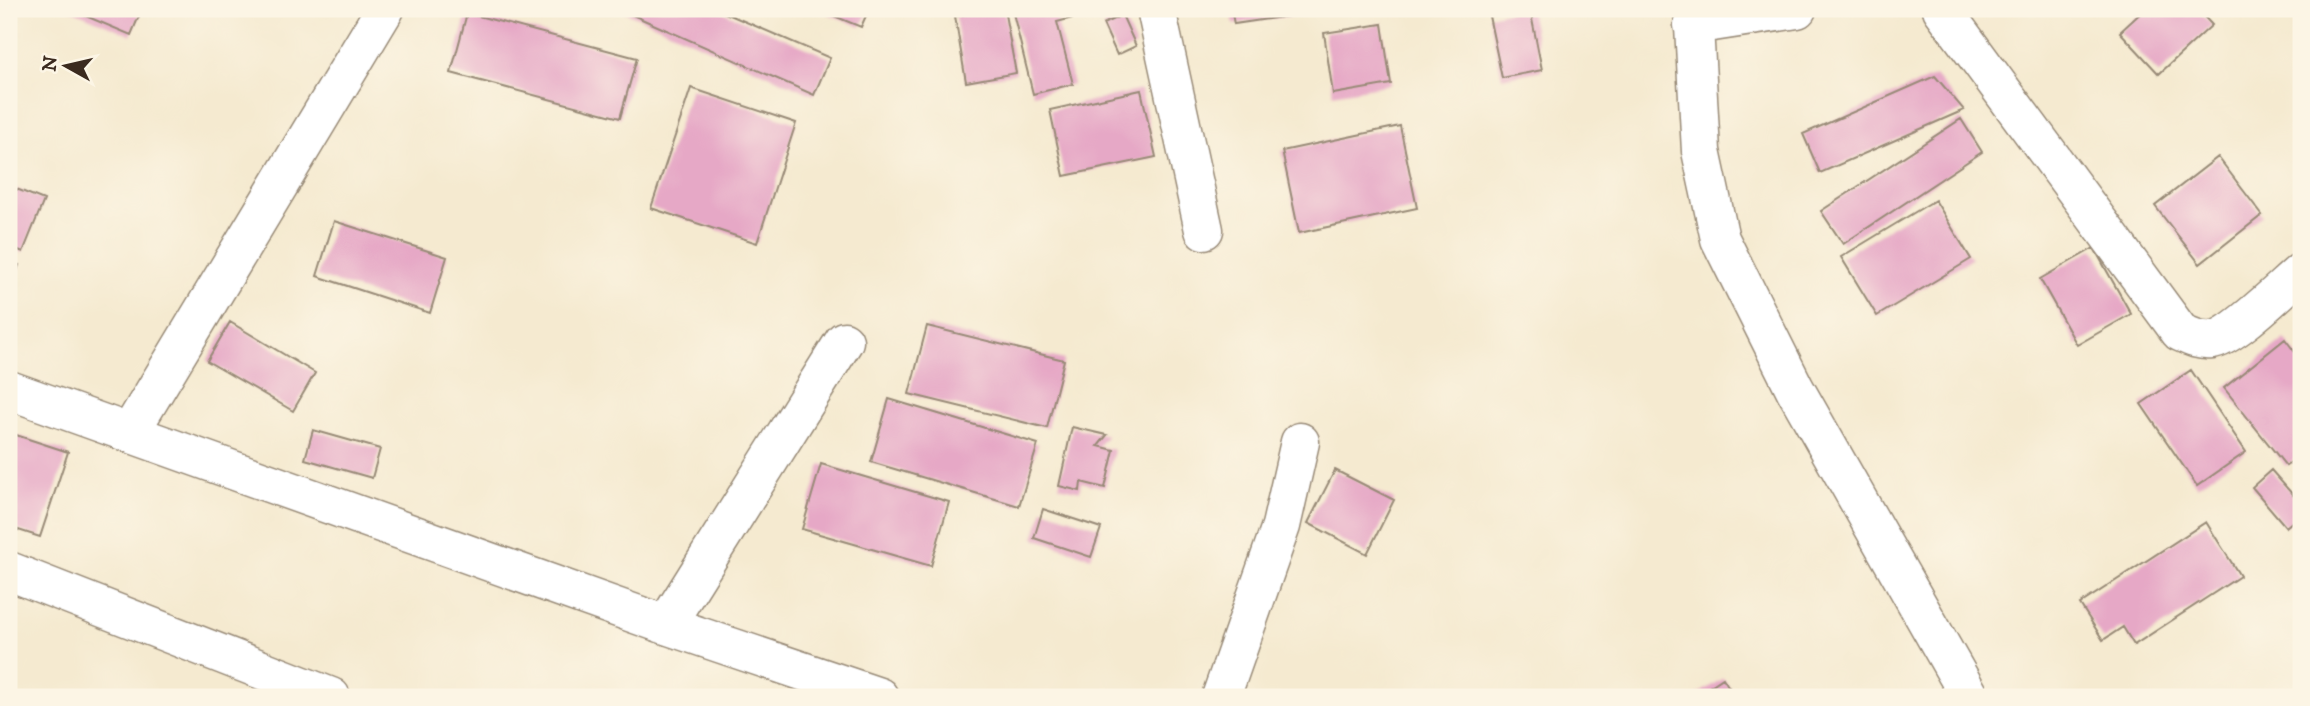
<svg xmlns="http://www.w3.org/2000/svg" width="2310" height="706" font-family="'IM FELL DW Pica',serif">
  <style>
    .building { fill: #e6a8c6 }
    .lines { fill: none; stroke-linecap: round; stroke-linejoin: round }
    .minor-casing { stroke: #988a77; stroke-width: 41 }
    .minor { stroke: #fff; stroke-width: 38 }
  </style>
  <rect width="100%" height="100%" fill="#fcf5e5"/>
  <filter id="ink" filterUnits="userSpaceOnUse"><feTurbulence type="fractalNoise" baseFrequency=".0143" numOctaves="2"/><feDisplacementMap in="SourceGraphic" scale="14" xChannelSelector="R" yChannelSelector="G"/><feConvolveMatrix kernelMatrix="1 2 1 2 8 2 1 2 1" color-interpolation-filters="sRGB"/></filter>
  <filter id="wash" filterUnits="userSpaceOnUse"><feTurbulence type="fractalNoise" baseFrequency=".00686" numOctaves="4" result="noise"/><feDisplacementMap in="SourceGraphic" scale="28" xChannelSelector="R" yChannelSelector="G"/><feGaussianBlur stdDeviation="1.57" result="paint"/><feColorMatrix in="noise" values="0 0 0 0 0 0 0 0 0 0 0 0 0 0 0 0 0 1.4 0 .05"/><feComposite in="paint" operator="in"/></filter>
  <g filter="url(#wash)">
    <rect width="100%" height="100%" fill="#f5ead0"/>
    <g id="blocks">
      <!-- building -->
      <path class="building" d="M69,9H142L131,35Z
        M619,9H716L830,58L814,95Z
        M817,9H869L861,27Z
        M992,9H1004L1016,73L966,82L955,16Z
        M1012,9H1107L1057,22L1073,84L1033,94Z
        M1231,9H1323V11L1234,24Z
        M1521,9H1530L1542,70L1502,78L1489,16Z
        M2145,9H2197L2212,25L2159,74L2120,32Z
        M467,13L637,58L620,118L451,73Z
        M1122,15L1136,46L1117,55L1103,24Z
        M1382,24L1391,84L1333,94L1324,33Z
        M1935,76L1964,110L1820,173L1803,134Z
        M691,88L796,123L757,243L651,208Z
        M1141,90L1156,157L1064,176L1050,110Z
        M1961,119L1982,152L1843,244L1821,211Z
        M1400,126L1417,208L1299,233L1282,151Z
        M2218,157L2262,215L2200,264L2155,206Z
        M9,186L44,200L23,252L9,246Z
        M1935,200L1971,259L1877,316L1841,257Z
        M334,221L447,257L430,313L317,276Z
        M2094,248L2131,314L2077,345L2040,279Z
        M9,260L19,265L9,291Z
        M230,322L315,373L293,411L207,361Z
        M927,326L1064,360L1047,428L909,394Z
        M2285,339L2301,360V454L2286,466L2224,388Z
        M2191,370L2246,452L2197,486L2141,404Z
        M889,399L1038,444L1019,506L871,462Z
        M1072,427L1107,435L1098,446L1114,450L1105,488L1081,482L1080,491L1059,486Z
        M313,430L380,449L372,478L305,459Z
        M13,434L68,452L40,537L9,527V447Z
        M821,464L949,502L931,566L802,529Z
        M1335,470L1394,500L1367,554L1308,523Z
        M2271,470L2301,504V514L2286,527L2252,487Z
        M1043,509L1101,528L1091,557L1034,538Z
        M2206,522L2240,576L2134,645L2123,627L2103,640L2080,604Z
        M1723,678L1735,697H1694Z"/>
    </g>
  </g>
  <g filter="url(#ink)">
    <use href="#blocks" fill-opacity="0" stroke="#988a77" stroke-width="2"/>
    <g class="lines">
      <defs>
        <path id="minor" d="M1156,9L1204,230
          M1693,9L1701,151L1720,239L1795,389L1970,697
          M1942,9L2180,332C2191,337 2199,341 2212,340C2232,338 2283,287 2301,272
          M1693,25L1797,9
          M9,390L666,625L879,697
          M130,432L385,9
          M9,571L331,697
          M666,625L844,341
          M1221,697L1281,526L1300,442"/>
      </defs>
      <!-- minor casing -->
      <use href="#minor" class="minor-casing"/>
      <!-- minor -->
      <use href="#minor" class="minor"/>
    </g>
  </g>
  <!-- margin -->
  <rect width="2310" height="706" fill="none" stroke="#fcf5e5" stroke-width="35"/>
  <!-- north arrow -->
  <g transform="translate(66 66) rotate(278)" stroke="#fcf5e5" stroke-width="5" paint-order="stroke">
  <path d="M0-5L12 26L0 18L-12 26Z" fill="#3b2a1e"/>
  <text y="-10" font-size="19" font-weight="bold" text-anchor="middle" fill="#3b2a1e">N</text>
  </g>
</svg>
